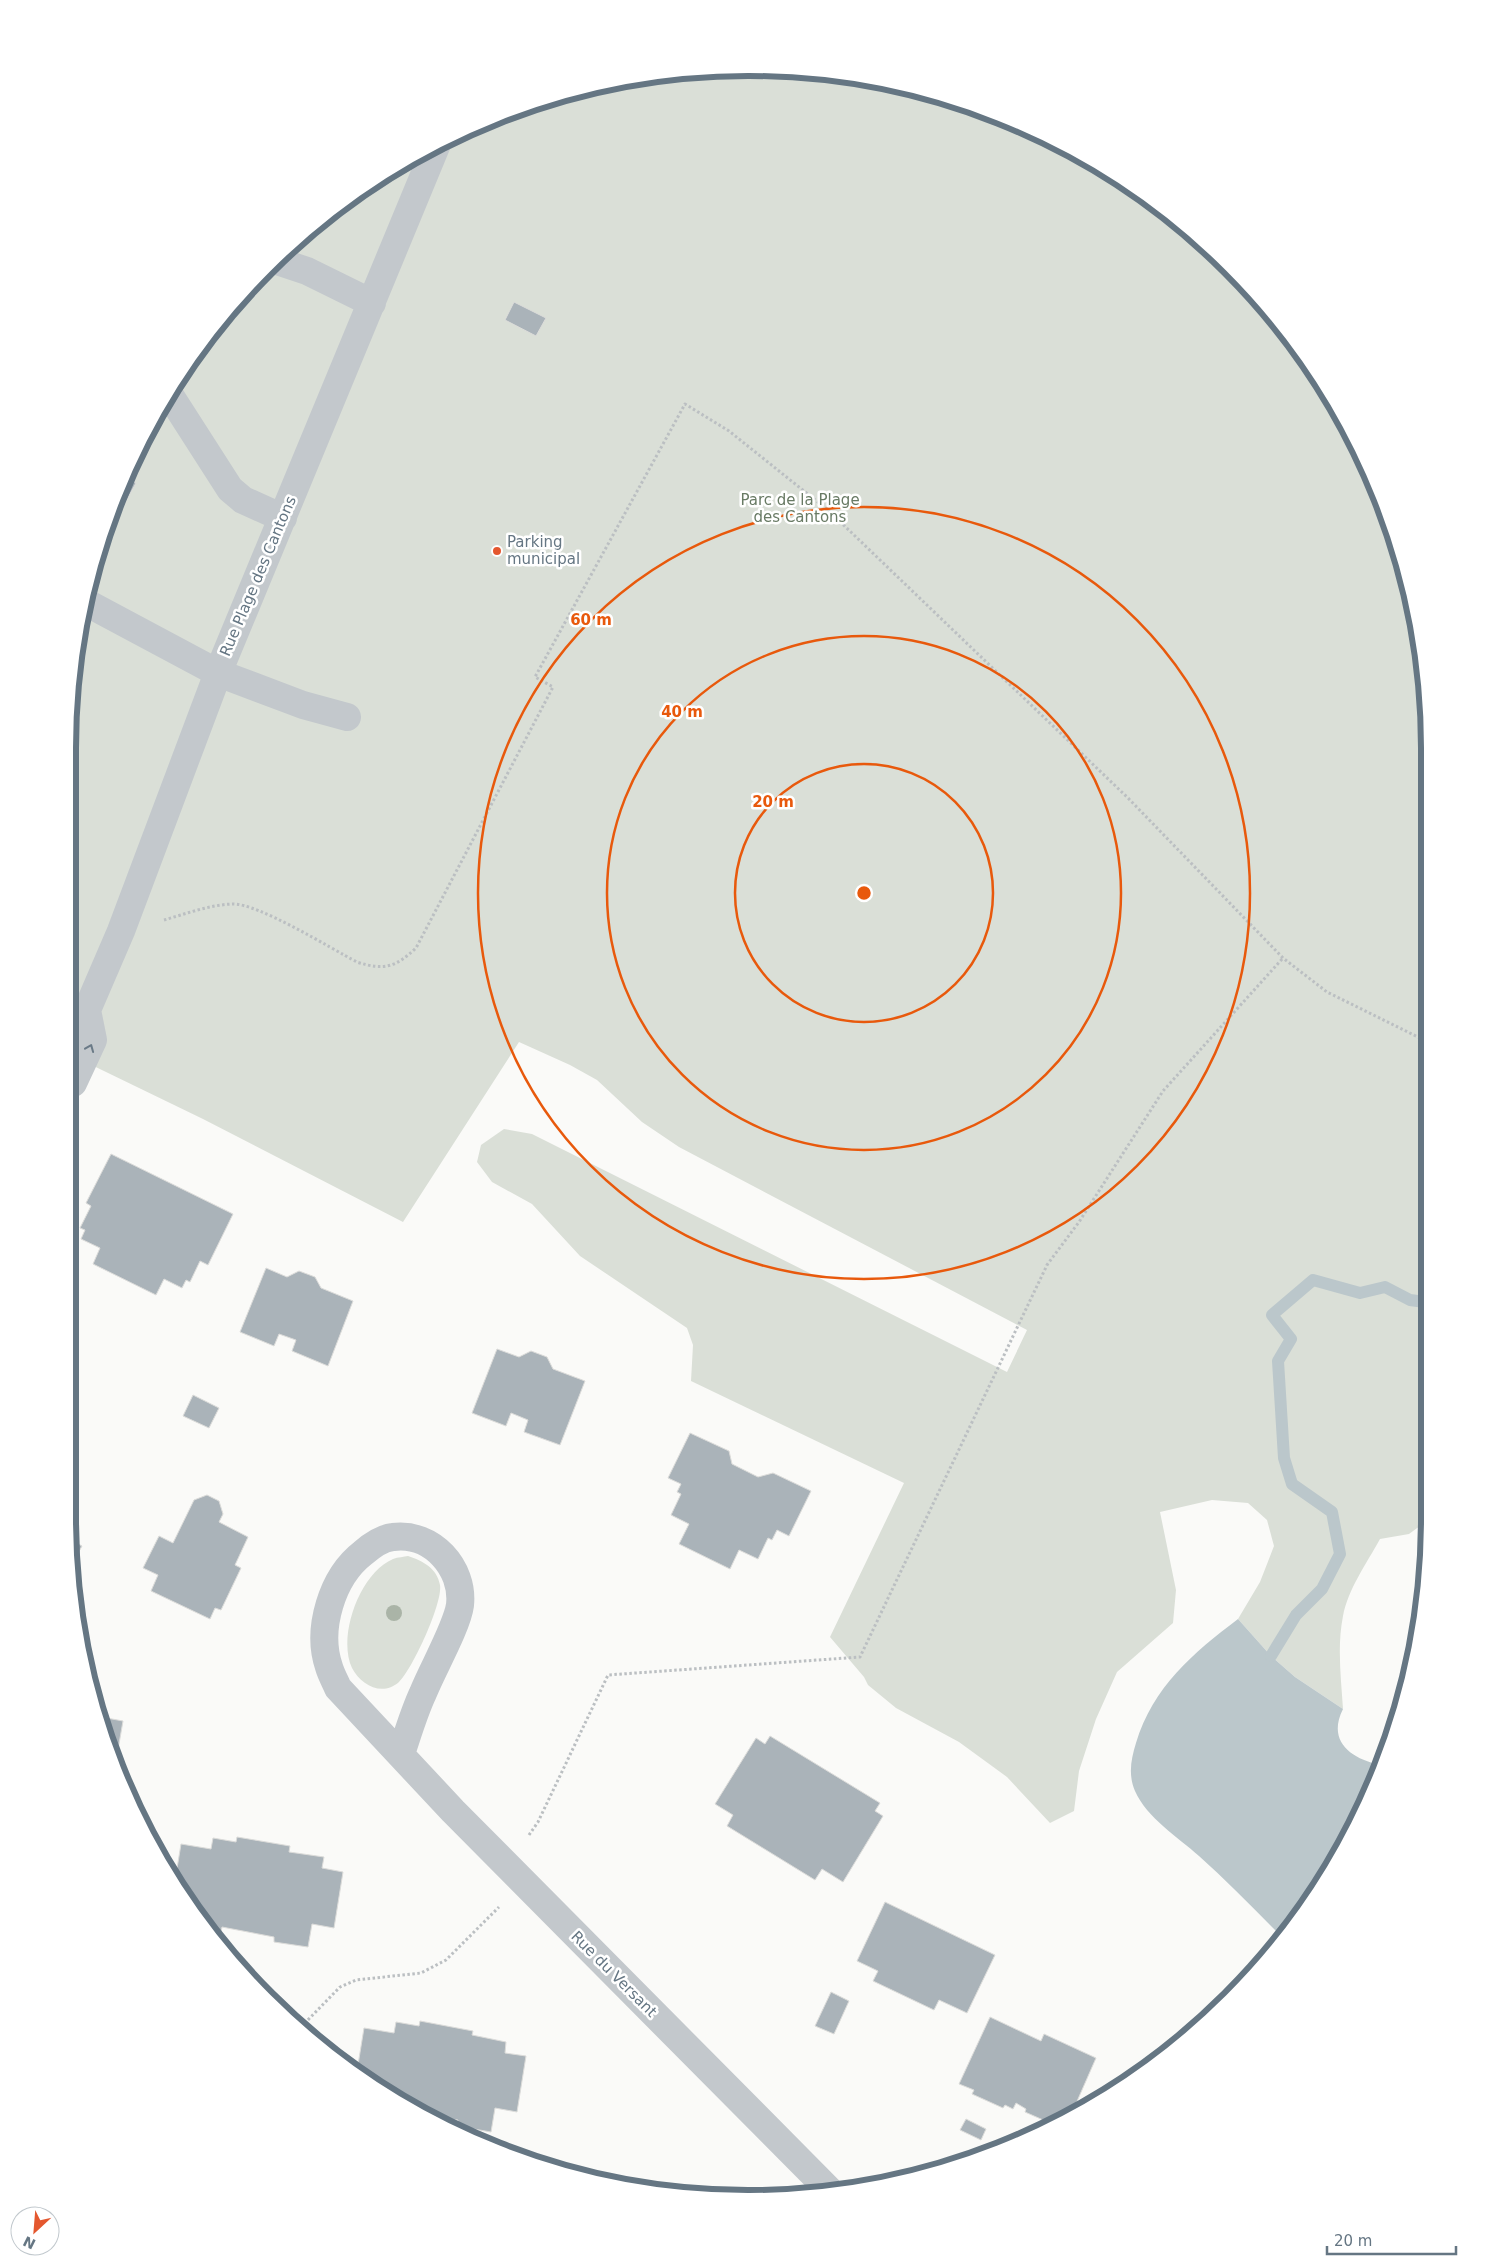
<svg xmlns="http://www.w3.org/2000/svg" width="1497" height="2266" font-family="'DejaVu Sans',sans-serif">
  <style>
    .green { fill: #dadfd7 }
    .water { fill: #bbc7cb }
    .lines { fill: none; stroke-linecap: round; stroke-linejoin: round }
    .stream { stroke: #bbc7cb; stroke-width: 12 }
    .building { fill: #aab3b9; stroke: #dcdcda }
    .path { stroke: #bbbfc2; stroke-width: 3; stroke-dasharray: 2.5 2.5; stroke-linecap: butt }
    .minor { stroke: #c3c8cc; stroke-width: 28 }
    .tree { fill: #aab4a7 }
    .oneway { stroke: #6a7a87 }
    .ring { fill: none; stroke: #e8590c; stroke-width: 2.5 }
    .poi-dot { fill: #e4572e; stroke: #fff; stroke-width: 2 }
    .labels { text-anchor: middle; dominant-baseline: central; stroke-width: 5; stroke-linejoin: round; paint-order: stroke }
    .park-label { font-size: 15px; fill: #687a64; stroke: #fff }
    .poi-label { font-size: 15px; fill: #657683; stroke: #fff; text-anchor: start }
    .street-label { font-size: 15px; fill: #657683; stroke: #fff }
    .rim { fill: none; stroke: #657683; stroke-width: 6 }
    .centre { fill: #e8590c; stroke: #fff; stroke-width: 2.5 }
    .ring-label { font-size: 15px; text-anchor: middle; font-weight: bold; fill: #e8590c; stroke: #fff; stroke-width: 5; stroke-linejoin: round; paint-order: stroke }
  </style>
  <rect width="100%" height="100%" fill="#fafaf8"/>
  <!-- green -->
  <path class="green" d="M704,69L838,73L968,104L1089,159L1198,237L1289,334L1359,448L1406,573L1428,704L1424,1523L1409,1534L1380,1539C1367,1563 1348,1589 1343,1616C1337,1646 1341,1678 1343,1709L1295,1677L1271,1656L1238,1619L1260,1582L1274,1546L1267,1520L1248,1503L1212,1500L1160,1512L1176,1590L1173,1623L1117,1672L1096,1719L1079,1771L1074,1811L1050,1823L1007,1777L959,1742L896,1708L868,1685L864,1677L830,1637L904,1483L691,1381L693,1345L687,1328L580,1256L532,1204L492,1182L477,1162L481,1145L504,1129L532,1134L1007,1372L1027,1330L679,1147L642,1122L597,1080L570,1065L519,1042L403,1222L203,1119L73,1056V659L104,530L138,448L237,299L334,208L448,138L573,91Z
    M408,1556C423,1561 437,1568 440,1585C443,1603 412,1670 399,1682C382,1697 361,1685 352,1668C337,1636 360,1573 393,1559C398,1557 404,1557 408,1556Z"/>
  <!-- water -->
  <path class="water" d="M1238,1619L1271,1656L1295,1677L1343,1709C1327,1741 1350,1758 1380,1765L1359,1818L1281,1936C1254,1909 1227,1881 1199,1856C1178,1837 1147,1818 1135,1791C1128,1775 1131,1759 1136,1743C1153,1687 1193,1653 1238,1619Z"/>
  <g class="lines">
    <!-- stream -->
    <path class="stream" d="M1271,1656L1296,1615L1322,1589L1340,1554L1332,1512L1292,1484L1284,1458L1278,1361L1291,1339L1272,1315L1313,1280L1360,1293L1385,1287L1410,1300L1425,1302"/>
  </g>
  <!-- building -->
  <path class="building" d="M514,302L546,318L536,336L505,320Z
    M126,477L136,483L106,538L102,536L104,530Z
    M111,1154L233,1214L208,1265L200,1261L190,1282L186,1280L182,1288L164,1279L156,1295L93,1264L100,1248L81,1239L85,1230L80,1228L91,1206L86,1203Z
    M266,1268L287,1277L299,1271L315,1277L321,1288L353,1301L328,1366L292,1351L296,1340L279,1334L274,1346L240,1332Z
    M497,1349L519,1357L531,1351L547,1357L553,1369L585,1381L560,1445L524,1432L528,1420L511,1413L506,1426L472,1413Z
    M193,1395L219,1408L209,1428L183,1416Z
    M690,1433L729,1451L732,1464L758,1477L773,1473L811,1491L789,1536L777,1530L772,1540L768,1538L758,1559L739,1550L730,1569L679,1544L689,1524L671,1515L681,1494L677,1492L681,1484L668,1478Z
    M207,1495L219,1501L223,1514L219,1522L248,1537L235,1565L241,1568L221,1610L215,1608L210,1619L151,1591L158,1575L143,1568L159,1536L173,1543L194,1500Z
    M73,1541L82,1546L73,1562Z
    M96,1705L103,1706L101,1717L123,1721L116,1761L104,1736Z
    M770,1736L880,1803L875,1811L883,1816L843,1882L822,1869L815,1880L727,1826L733,1815L715,1804L756,1738L765,1744Z
    M237,1837L290,1846L289,1852L324,1857L322,1868L343,1872L334,1928L312,1924L308,1947L274,1942V1937L222,1927L221,1932L208,1930L199,1918L201,1905L187,1902L175,1881L181,1844L211,1849L213,1838L236,1842Z
    M885,1902L995,1955L967,2013L939,2000L934,2010L873,1981L878,1971L857,1961Z
    M831,1992L849,2001L834,2034L815,2026Z
    M990,2017L1041,2041L1044,2034L1096,2058L1071,2115L1050,2123L1025,2112L1026,2109L1016,2103L1013,2109L1005,2105L1003,2108L972,2094L974,2090L959,2084Z
    M420,2021L473,2031L472,2035L506,2042L505,2053L526,2056L517,2112L495,2108L491,2132L457,2126L458,2120L436,2117L357,2071L364,2028L394,2033L396,2022L419,2026Z
    M966,2119L986,2129L981,2140L960,2130Z"/>
  <g class="lines">
    <!-- path -->
    <path class="path" d="M164,920C185,914 209,905 232,904C258,903 330,948 357,962C384,971 396,967 416,948L553,687L535,677L685,404L729,431L829,511L1128,798L1283,958L1327,992L1426,1041
      M529,1835L538,1822L608,1675L860,1657L1047,1265L1079,1222L1163,1091L1283,958
      M301,2027L340,1987L356,1980L421,1973L446,1960L499,1907"/>
    <!-- minor -->
    <path class="minor" d="M277,261L307,271L372,303
      M171,397L230,489L243,500L283,518
      M87,603L218,673L303,705L347,717
      M73,1019L87,1010L121,931L218,673L437,144
      M73,1083L93,1040L87,1010
      M401,1754C408,1733 414,1712 423,1693C432,1670 457,1627 460,1605C464,1568 432,1532 393,1537C382,1538 371,1546 363,1553C332,1577 316,1629 329,1667C331,1674 335,1681 338,1688L453,1811L830,2191"/>
  </g>
  <!-- trees -->
  <circle class="tree" cx="394" cy="1613" r="8"/>
  <!-- one-way arrows -->
  <defs><path id="oneway-chevron" d="M-2-3.5L2.5 0L-2 3.5" fill="none" stroke-width="1.6" stroke-linecap="round" stroke-linejoin="round" transform="scale(1.25)"/></defs>
  <use class="oneway" href="#oneway-chevron" transform="translate(90 1048) rotate(-68)"/>
  <!-- distance rings -->
  <g class="ring">
    <circle cx="864" cy="893" r="129"/>
    <circle cx="864" cy="893" r="257"/>
    <circle cx="864" cy="893" r="386"/>
  </g>
  <!-- markers -->
  <circle class="poi-dot" cx="497" cy="551" r="5"/>
  <g class="labels">
    <!-- park labels -->
    <g class="park-label">
      <text x="800" y="500">Parc de la Plage<tspan x="800" dy="17">des Cantons</tspan></text>
    </g>
    <!-- poi labels -->
    <g class="poi-label">
      <text x="507" y="542">Parking<tspan x="507" dy="17">municipal</tspan></text>
    </g>
    <!-- street labels -->
    <g class="street-label">
      <text transform="translate(258 576) rotate(-67)">Rue Plage des Cantons</text>
      <text transform="translate(614 1974) rotate(45)">Rue du Versant</text>
    </g>
  </g>
  <!-- crop -->
  <path d="M0 0H1497V2266H0ZM748 76H749A672 672 0 0 1 1421 748V1518A672 672 0 0 1 749 2190H748A672 672 0 0 1 76 1518V748A672 672 0 0 1 748 76Z" fill="#fff" fill-rule="evenodd"/>
  <path class="rim" d="M748 76H749A672 672 0 0 1 1421 748V1518A672 672 0 0 1 749 2190H748A672 672 0 0 1 76 1518V748A672 672 0 0 1 748 76Z"/>
  <circle cx="864" cy="893" r="8" class="centre"/>
  <g class="ring-label">
    <text x="591" y="625">60 m</text>
    <text x="682" y="717">40 m</text>
    <text x="773" y="807">20 m</text>
  </g>
  <!-- north arrow -->
  <g transform="translate(35 2231) rotate(206)"><circle r="24" fill="#ffffff" stroke="#c1c8cd"/>
  <path d="M0-4L9 19L0 12L-9 19Z" fill="#e4572e"/>
  <text y="-8" font-size="14" font-weight="bold" text-anchor="middle" fill="#657683">N</text>
  </g>
  <!-- scale -->
  <path d="M1327 2246v8h129v-8" fill="none" stroke="#657683" stroke-width="2.5"/>
  <text x="1334" y="2246" font-size="15" fill="#657683" stroke="#ffffff" stroke-width="4" paint-order="stroke">20 m</text>
</svg>
